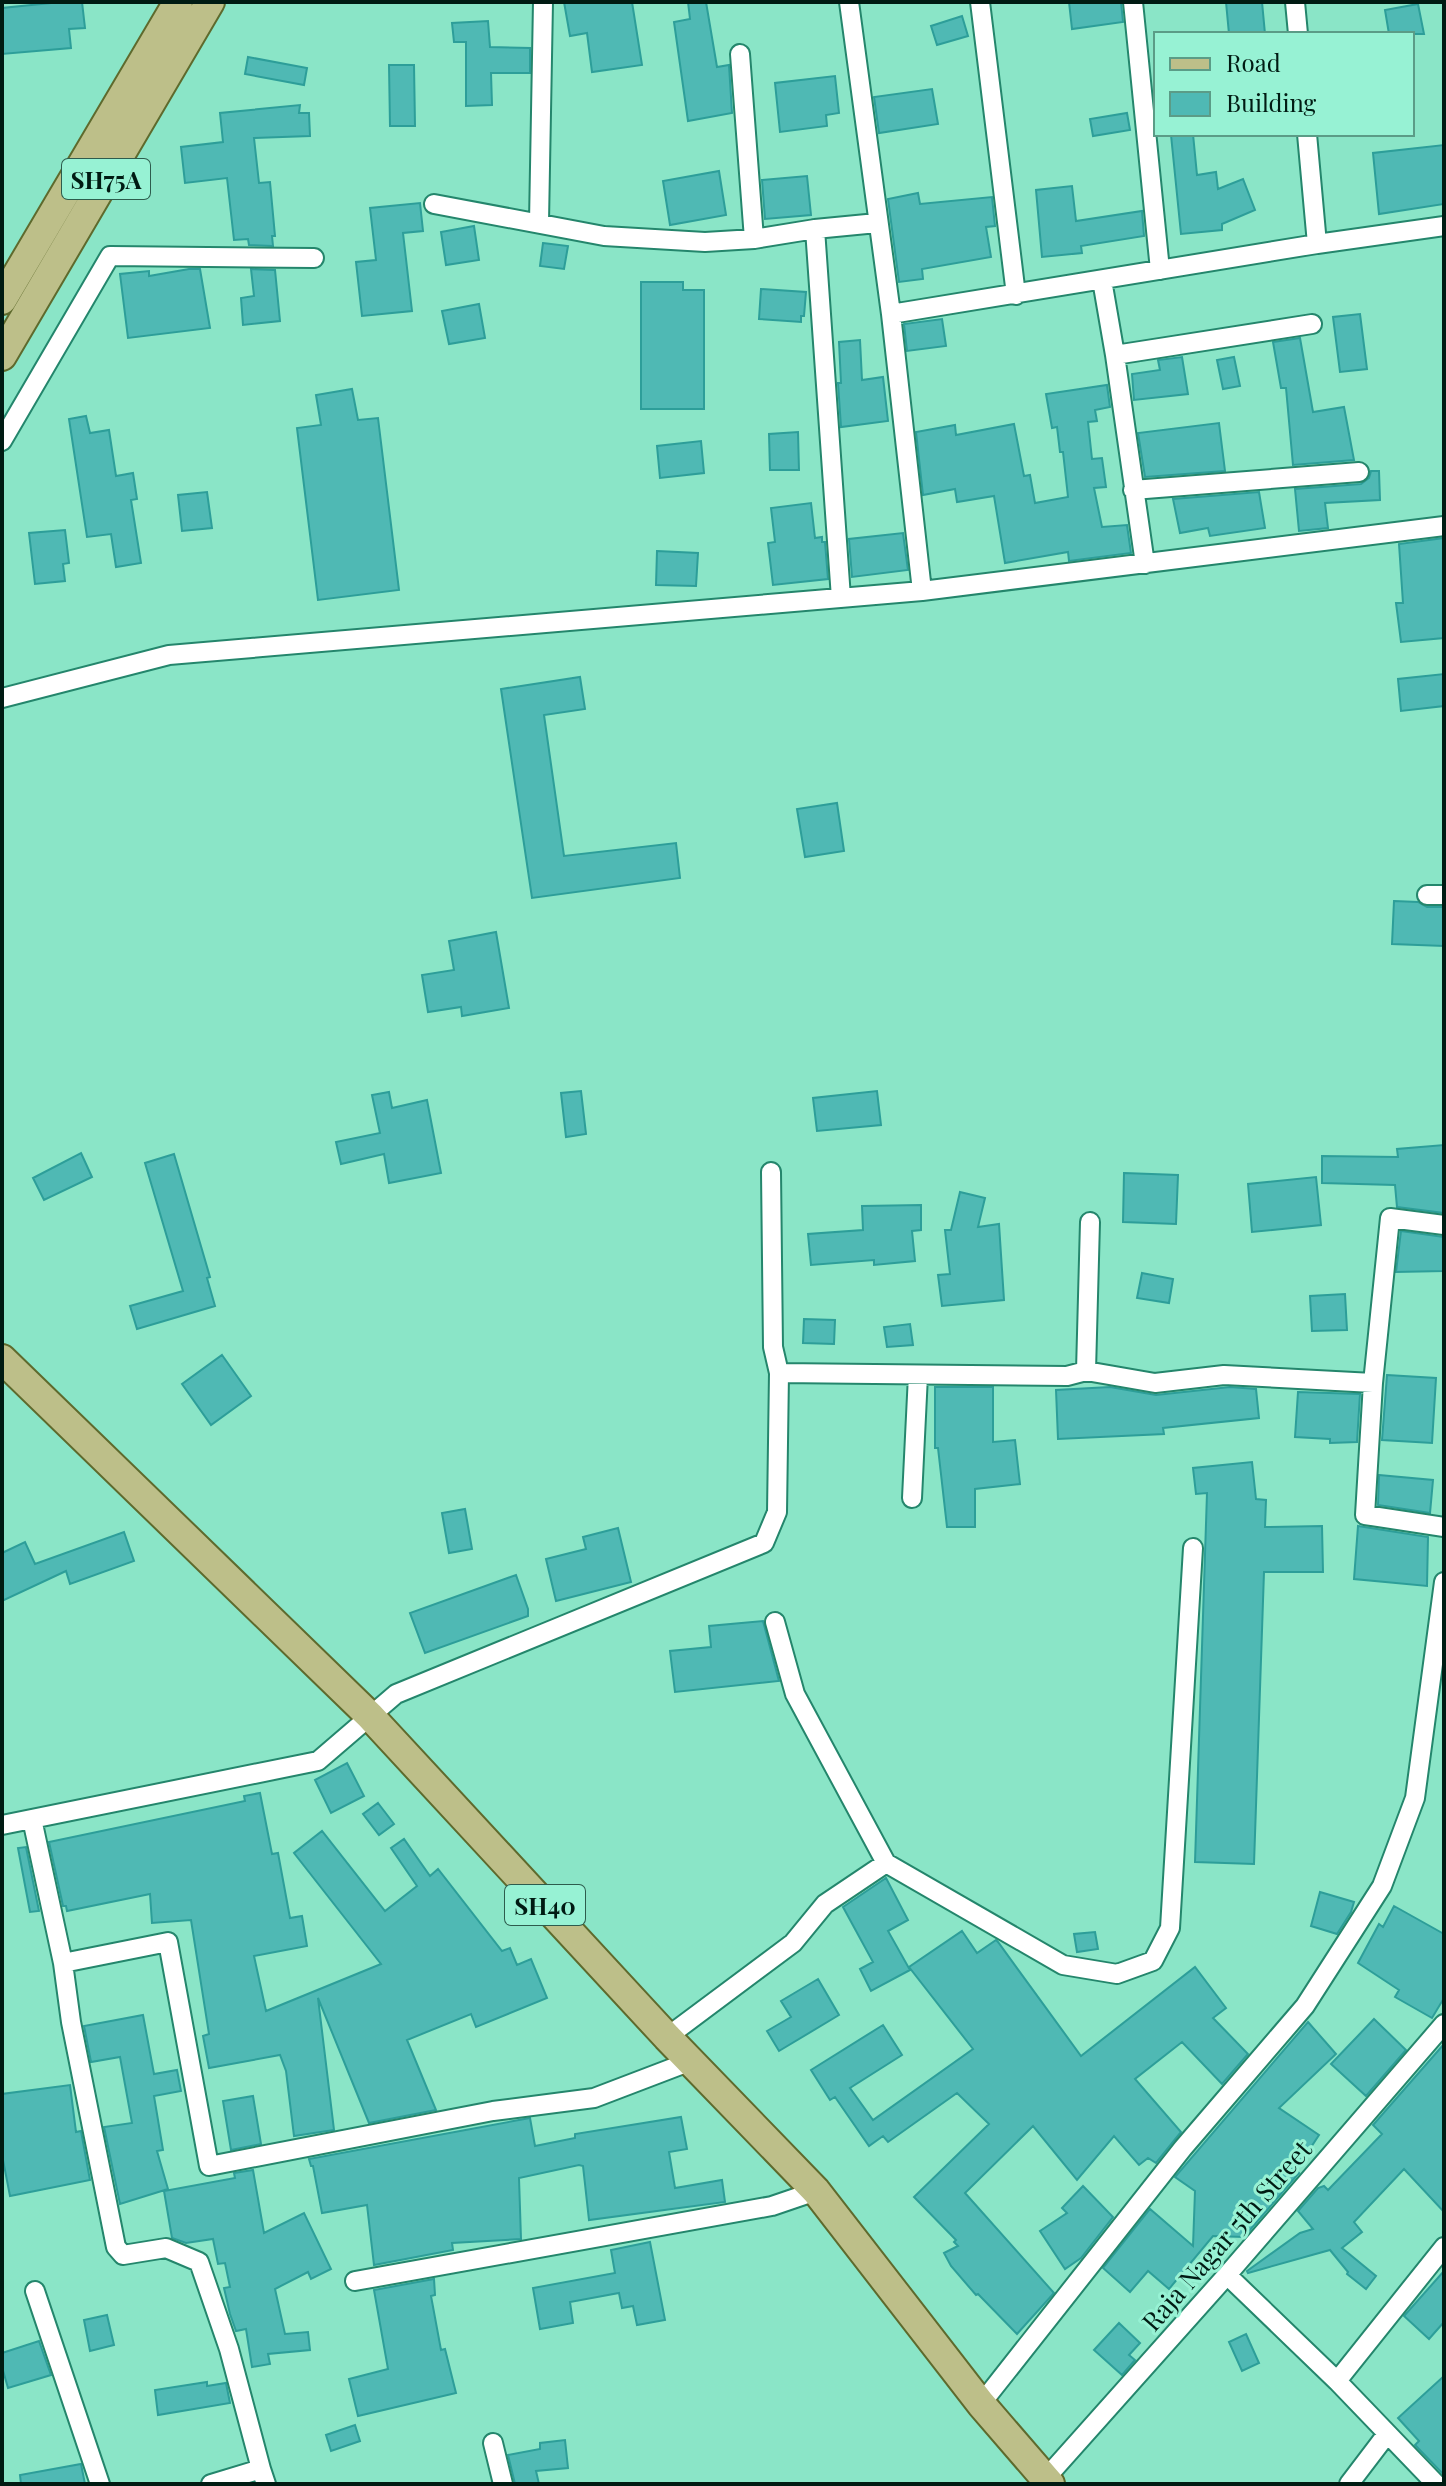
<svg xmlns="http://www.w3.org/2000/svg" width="1446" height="2486" font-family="'Playfair Display',serif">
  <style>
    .building { fill: #4fb9b4; stroke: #2d9e99; stroke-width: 2 }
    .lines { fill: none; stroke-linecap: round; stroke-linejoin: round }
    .street-casing { stroke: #24866c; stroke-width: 22 }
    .primary-casing { stroke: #5e6a2d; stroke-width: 32 }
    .street { stroke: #fff; stroke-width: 18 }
    .primary { stroke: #bdbf89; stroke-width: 28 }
    .labels { text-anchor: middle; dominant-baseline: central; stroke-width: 6; stroke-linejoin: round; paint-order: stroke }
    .shield { fill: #97f2d4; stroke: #2d5c4d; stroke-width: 2 }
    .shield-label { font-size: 24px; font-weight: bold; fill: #001b13 }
    .street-label { font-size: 26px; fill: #001b13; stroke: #97f2d4 }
  </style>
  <rect width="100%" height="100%" fill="#8ae5c7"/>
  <!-- building -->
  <path class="building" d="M61,2H82L85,28L69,29L71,48L2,54V8Z
    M564,2H632L642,65L592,72L587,33L570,36Z
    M688,2H706L717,67L729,65L732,113L688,121L674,22L690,19Z
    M1069,2H1121L1123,22L1072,29Z
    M1226,2H1262L1265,34H1229Z
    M1418,4L1424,34H1389L1385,10Z
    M962,16L968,36L937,45L931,26Z
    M488,21L490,47L530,48V73H491L492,105L466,106V42H454L452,23Z
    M248,57L307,68L304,85L245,74Z
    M389,65H414L415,126H390Z
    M835,76L839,113L826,115L827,126L780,132L775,83Z
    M932,89L938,124L879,133L874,97Z
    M300,105L299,113H309L310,136L254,138L259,183L270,182L275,236H272L273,246L249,245L248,239L234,240L227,178L185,183L181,147L223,142L220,113Z
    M1127,113L1130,130L1093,136L1090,119Z
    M1193,134L1197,175L1216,172L1218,189L1243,179L1255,210L1222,224V230L1181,234L1171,135Z
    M1444,145V204L1379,214L1373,153Z
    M719,171L726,215L670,225L663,181Z
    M807,176L811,215L765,219L762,180Z
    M1072,186L1076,221L1142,211L1144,236L1081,246L1082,253L1042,257L1036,190Z
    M918,193L920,204L992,197L995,226L986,227L991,257L922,269L923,279L899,282L888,199Z
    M420,203L423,231L403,233L412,311L362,316L356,262L376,260L370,208Z
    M474,226L479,260L446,265L441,232Z
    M543,243L568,246L564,269L540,266Z
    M189,269H200L210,328L128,338L120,274L149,271V276Z
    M251,269L275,270L280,321L243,325L241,298L254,296Z
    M641,282H683V290H704V409H641Z
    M761,289L806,292L804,316H801V322L759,319Z
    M479,304L485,338L449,344L442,311Z
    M1360,314L1367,369L1340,372L1333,317Z
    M942,319L946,346L907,351L904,324Z
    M1300,338L1313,412L1344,407L1354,460L1293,465L1286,388H1281L1273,342Z
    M860,340L862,380L883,377L888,421L841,427L838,383H841L839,342Z
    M1182,357L1188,394L1134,400L1132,374L1160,370L1158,360Z
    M1234,357L1240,386L1223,389L1217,360Z
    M1107,385L1110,407L1095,410L1097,421L1088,422L1092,459L1102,458L1106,487L1094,488L1102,527L1127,525L1131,553L1069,561L1068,552L1005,563L994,496L957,502L955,489L923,495L916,432L955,425L956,435L1014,424L1024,476L1030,475L1035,503L1068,497L1063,452H1060L1057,427L1052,428L1046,394Z
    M352,389L358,420L378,418L399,590L318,600L297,428L321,425L316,395Z
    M86,416L90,433L109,430L116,476L133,473L137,499L131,500L141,563L116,567L111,534L87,537L69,419Z
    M1219,423L1225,471L1145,477L1138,433Z
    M798,432L799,470H770L769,434Z
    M701,441L704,473L660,478L657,446Z
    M1371,471H1379L1380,500L1325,503L1328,528L1299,531L1295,489L1361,484L1369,478Z
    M207,492L212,528L182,531L178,495Z
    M1259,492L1265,528L1210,536L1208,528L1180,533L1173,499Z
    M811,503L815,538L822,537V542H825L828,579L773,585L768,543L775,542L771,508Z
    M65,530L69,563L63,564L65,581L35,584L29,533Z
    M903,533L908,570L852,577L849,539Z
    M1444,538V638L1401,642L1396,603H1403L1399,544Z
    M657,551L698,553L696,586L656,585Z
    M1444,674V706L1401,711L1398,679Z
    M580,677L585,709L544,715L564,856L676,843L680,878L532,898L501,689Z
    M837,803L844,851L805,857L797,809Z
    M1394,901L1418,902L1427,907H1444V946L1392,944Z
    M496,932L509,1008L462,1016L461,1007L428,1012L422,975L454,970L449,941Z
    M581,1091L586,1134L566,1137L561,1093Z
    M877,1091L881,1125L817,1131L813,1098Z
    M389,1092L392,1108L427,1100L441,1173L389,1183L384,1154L341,1164L336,1142L380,1133L372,1095Z
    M1444,1145V1213L1397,1207L1395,1185L1322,1183V1156L1398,1157L1397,1149Z
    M81,1153L92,1177L44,1200L33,1178Z
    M174,1154L210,1277L207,1278L215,1306L137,1329L130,1306L183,1291L145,1163Z
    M1124,1173L1178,1175L1176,1224L1123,1222Z
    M1316,1177L1321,1225L1252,1232L1248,1184Z
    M960,1192L985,1198L978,1227L999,1224L1004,1300L942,1306L938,1275L950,1274L945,1230H951Z
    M921,1205V1230L912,1231L915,1261L874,1265V1260L811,1265L808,1234L863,1230L862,1206Z
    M1401,1231L1444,1237V1271L1396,1272Z
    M1142,1273L1173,1279L1169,1303L1137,1298Z
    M1345,1294L1347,1330L1312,1331L1310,1296Z
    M804,1319L835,1320L834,1344L803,1343Z
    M910,1324L913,1345L887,1347L884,1327Z
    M222,1355L251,1396L211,1425L182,1384Z
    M1387,1375L1436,1378L1432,1443L1382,1440Z
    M935,1387H993V1442L1015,1440L1020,1484L975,1489V1527H947L938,1448H935Z
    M1110,1387L1156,1395L1230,1387L1256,1389L1259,1418L1163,1428L1164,1434L1058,1439L1056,1390Z
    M1298,1392L1360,1394L1357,1442L1330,1443V1439L1295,1437Z
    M1252,1462L1256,1499L1266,1500L1265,1527L1322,1526L1323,1572H1264L1254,1864L1195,1862L1207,1493L1196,1494L1193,1468Z
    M1379,1475L1433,1480L1430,1513L1378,1505Z
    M465,1509L472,1549L449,1553L442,1513Z
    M1358,1526L1428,1537L1427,1586L1354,1579Z
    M618,1528L631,1582L556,1601L546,1559L586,1549L583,1537Z
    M124,1532L134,1561L70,1584L66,1571L2,1601V1553L25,1542L35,1564Z
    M516,1575L528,1609V1616L425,1653L410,1613Z
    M763,1621L779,1681L675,1692L670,1651L711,1647L709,1626Z
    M347,1763L364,1796L331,1813L315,1780Z
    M260,1793L272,1854L278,1853L290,1918L302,1916L307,1946L254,1956L266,2011L381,1964L294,1853L322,1831L385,1911L417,1886L391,1848L404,1839L430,1876L438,1869L502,1951L510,1948L517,1965L531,1959L547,1998L476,2027L471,2014L407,2040L436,2110L369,2123L318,1998L334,2130L294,2136L286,2071L280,2055L209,2068L203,2036L209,2034L191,1920L152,1923L150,1894L67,1911L66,1906H63L49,1842L245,1801L244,1796Z
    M378,1803L394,1824L379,1835L363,1814Z
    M26,1847L39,1911L30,1912L18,1848Z
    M886,1878L908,1920L888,1931L910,1970L871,1991L860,1969L873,1962L843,1907Z
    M1320,1892L1354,1902L1351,1912L1337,1934L1311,1926Z
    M1394,1906L1444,1934V1998L1432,2018L1395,1997L1399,1990L1358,1963L1379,1924L1383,1927Z
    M962,1931L977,1953L996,1940L998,1942L1081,2056L1195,1967L1226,2008L1213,2018L1248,2054L1222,2084L1182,2042L1135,2079L1181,2132L1156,2163L1148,2158L1139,2165L1114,2136L1077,2180L1033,2126L965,2193L1054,2293L1017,2334L978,2294L976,2295L951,2266L944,2253L958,2246L954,2242L956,2240L914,2197L989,2124L957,2093L888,2142L883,2136L869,2146L835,2097L830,2100L811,2070L883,2025L902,2055L850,2088L873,2120L973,2049L909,1967Z
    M1095,1932L1098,1949L1077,1952L1074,1934Z
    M818,1979L839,2015L779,2051L767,2031L791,2017L781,2001Z
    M143,2015L154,2074L177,2070L181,2091L154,2096L163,2150L157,2151L168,2189L120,2204L104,2127L132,2123L120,2057L91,2062L84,2026Z
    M1374,2019L1406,2050L1366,2096L1331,2064Z
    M1308,2022L1336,2054L1279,2108L1319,2135L1296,2170L1299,2173L1244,2237L1213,2236L1169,2289L1148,2271L1130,2292L1103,2268L1150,2209L1193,2246L1195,2191L1175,2177Z
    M1444,2044V2212L1404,2169L1354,2222L1362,2232L1342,2248L1376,2276L1366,2289L1347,2274L1348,2272L1330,2250L1248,2273L1247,2271L1300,2233L1313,2229L1298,2211L1318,2188L1324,2186L1328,2190L1382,2134L1373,2125Z
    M70,2085L76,2132L81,2131L90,2180L10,2196L2,2155V2094Z
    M253,2096L261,2144L231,2150L223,2101Z
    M681,2117L687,2149L669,2152L675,2188L722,2180L725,2202L589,2220L583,2166L579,2165L519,2178L521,2239L452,2243L453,2250L374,2265L367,2205L322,2213L313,2166H311L309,2159L530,2118L535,2146L575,2138V2134Z
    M253,2170L264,2233L304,2213L331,2269L311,2279L308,2272L275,2289L285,2334L308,2332L310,2350L268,2354L270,2364L252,2367L246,2329L236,2331L230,2314L224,2288L230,2287L225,2263L218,2264L213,2239L186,2243L172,2238L164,2191L235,2178L234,2173Z
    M1083,2186L1113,2217L1081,2258L1065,2269L1040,2231L1067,2213L1062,2208Z
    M650,2242L665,2320L637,2325L633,2306L622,2308L619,2293L570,2302L573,2323L540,2329L533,2288L615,2273L611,2250Z
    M1444,2271V2322L1429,2339L1404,2316Z
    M434,2279L435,2295L431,2296L441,2350L445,2349L456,2393L358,2416L349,2379L388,2369L374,2290Z
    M107,2315L114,2345L90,2351L84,2320Z
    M1119,2323L1140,2343L1129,2355L1135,2360L1122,2375L1094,2350Z
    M1246,2334L1259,2363L1242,2371L1229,2342Z
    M39,2341L51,2375L8,2388L2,2367V2353Z
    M1444,2376V2475L1415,2445L1419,2441L1398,2418Z
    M207,2382V2386L226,2383L230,2403L158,2415L155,2390Z
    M355,2425L360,2441L331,2451L326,2435Z
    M565,2440L568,2468L536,2471L539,2484H515L508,2455L540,2449V2443Z
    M81,2464L85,2484H21L20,2475Z"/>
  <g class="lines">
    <defs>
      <path id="street" d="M849,2L891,314L922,591
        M980,2L1016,295
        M1133,2L1160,270
        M1295,2L1298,34
        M740,54L754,239
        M1307,134L1317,244L1444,226
        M434,204L604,236L705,242L754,239L815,229L877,223
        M539,222L543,2
        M815,229L841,598
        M1102,280L1115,355L1145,564
        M891,314L1317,244
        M1115,355L1312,324
        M2,441L110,256L314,258
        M1133,490L1359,472
        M2,698L169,655L922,591L1444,526
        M1427,895H1444
        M1444,1225L1390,1218L1373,1383L1365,1515L1444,1527
        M1086,1371L1090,1222
        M779,1373L1067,1376L1086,1371L1155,1383L1224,1375L1373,1383
        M912,1498L918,1375
        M775,1622L795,1694L886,1863
        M32,1819L63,1963L71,2022L116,2247L123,2255L166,2248L199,2262L229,2349L261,2469
        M2,1825L318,1761L396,1694L764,1543L777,1512L779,1373L773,1347L771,1172
        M63,1963L168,1942L209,2166L493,2111L594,2098L691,2061
        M667,2037L793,1943L825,1904L886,1863L1063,1965L1117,1974L1153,1961L1170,1928L1193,1548
        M1227,2275L1337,2381
        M355,2281L772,2206L816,2191
        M35,2291L100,2484
        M981,2404L1183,2148L1305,2006L1382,1886L1415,1798L1444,1582
        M493,2443L503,2484
        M1045,2479L1227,2275L1444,2024
        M211,2484L261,2469L266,2484
        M1349,2484L1387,2434
        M1436,2484L1337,2381L1444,2247"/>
      <path id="primary" d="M2,300L178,2
        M2,356L210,2
        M2,1359L370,1716L667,2037L816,2191L981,2404L1050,2484"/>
    </defs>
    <!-- street casing -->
    <use href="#street" class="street-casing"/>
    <!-- primary casing -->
    <use href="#primary" class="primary-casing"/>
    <!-- street -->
    <use href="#street" class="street"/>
    <!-- primary -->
    <use href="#primary" class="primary"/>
  </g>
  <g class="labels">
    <!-- shield labels -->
    <g class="shield">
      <rect x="62" y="159" width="88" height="40" rx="6"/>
      <rect x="505" y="1885" width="80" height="40" rx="6"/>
    </g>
    <g class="shield-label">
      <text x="106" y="179">SH75A</text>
      <text x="545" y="1905">SH40</text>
    </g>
    <!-- street labels -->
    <g class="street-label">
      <text transform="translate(1226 2235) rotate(-49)">Raja Nagar 5th Street</text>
    </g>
  </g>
  <!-- border -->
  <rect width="1446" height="2486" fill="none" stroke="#001b13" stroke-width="8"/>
  <!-- legend -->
  <rect x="1154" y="32" width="260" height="104" fill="#97f2d4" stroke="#5b9c87" stroke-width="2"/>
  <rect x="1170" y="58" width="40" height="12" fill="#bdbf89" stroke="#5b9c87" stroke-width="2"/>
  <text x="1226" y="72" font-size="24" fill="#001b13">Road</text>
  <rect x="1170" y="92" width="40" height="24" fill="#4fb9b4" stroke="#5b9c87" stroke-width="2"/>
  <text x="1226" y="112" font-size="24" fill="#001b13">Building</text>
</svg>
